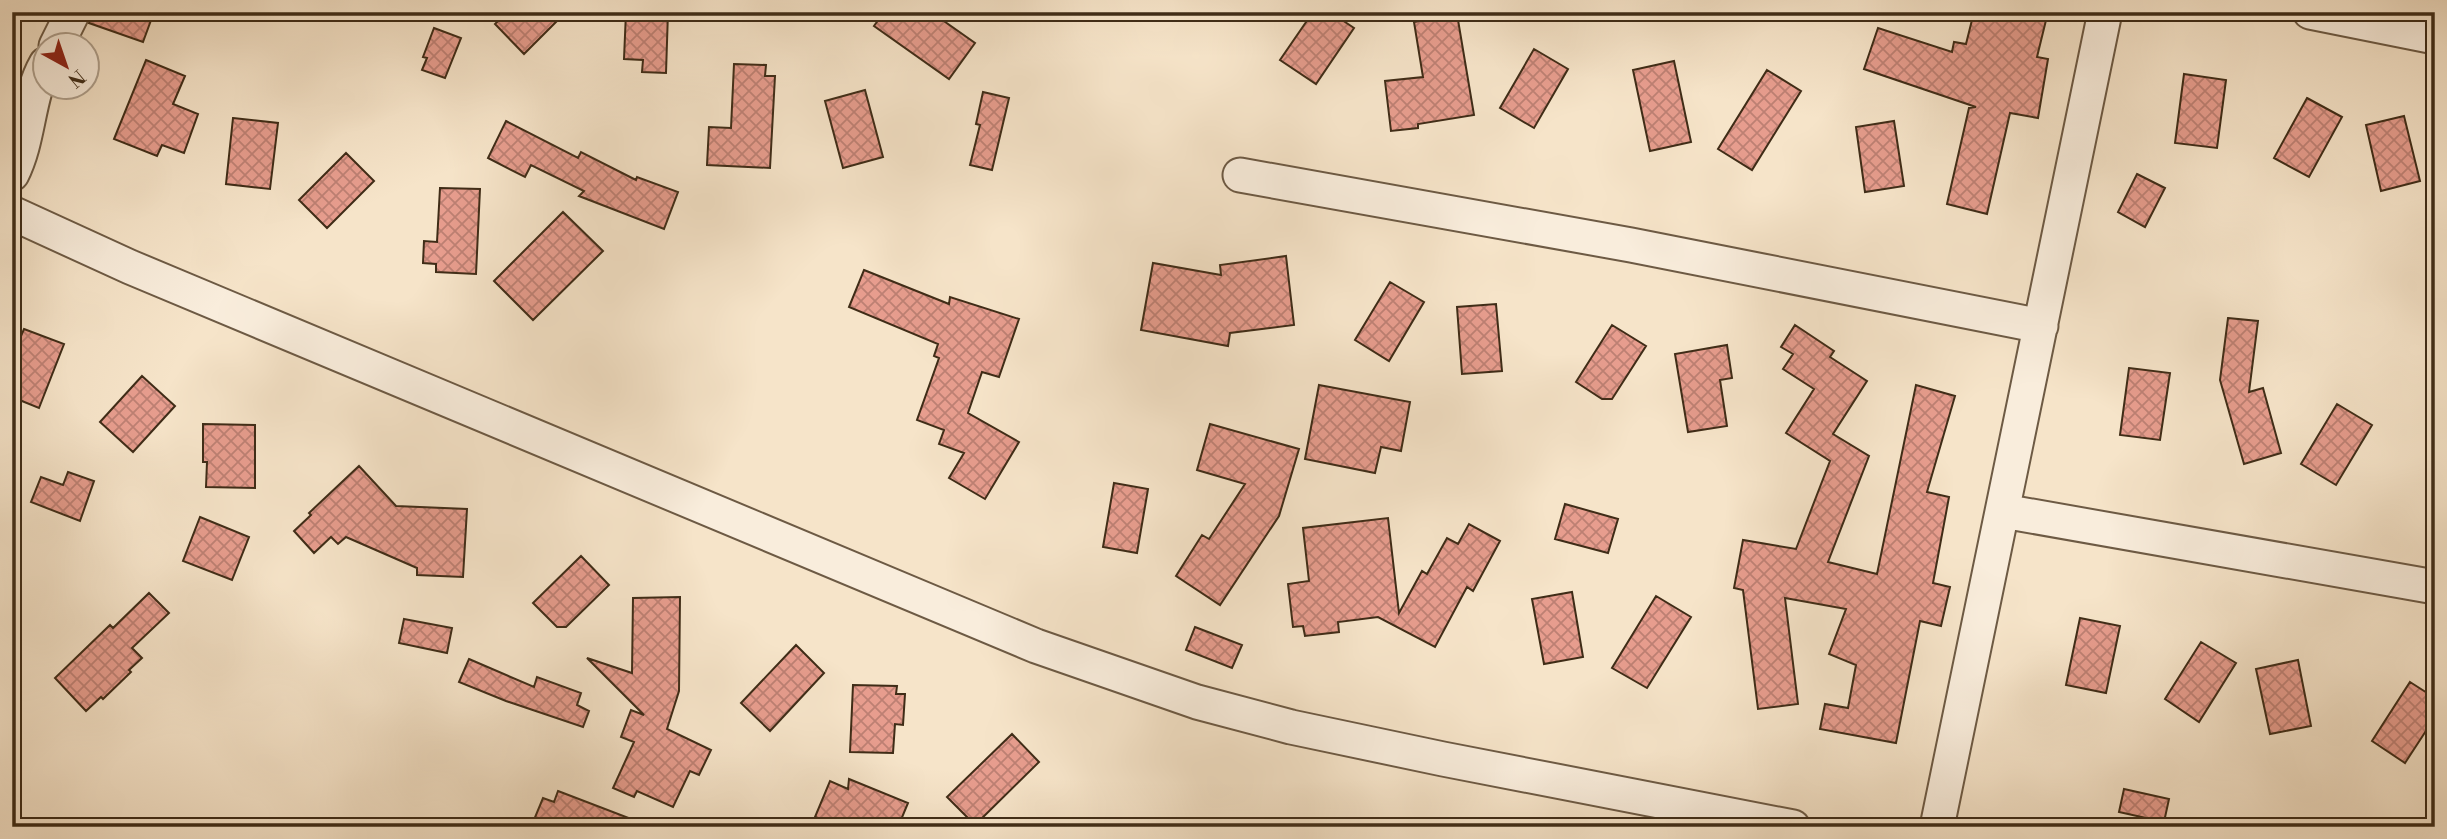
<svg xmlns="http://www.w3.org/2000/svg" width="2447" height="839" font-family="'Libre Bodoni',serif">
  <style>
    .building { fill: url(#building-cross-hatch); stroke: #3f2c17; stroke-width: 2 }
    .lines { fill: none; stroke-linecap: round; stroke-linejoin: round }
    .minor-casing { stroke: #6d5a44; stroke-width: 37 }
    .minor { stroke: #f9eddc; stroke-width: 33 }
  </style>
  <defs>
    <pattern id="building-cross-hatch" width="8" height="8" patternUnits="userSpaceOnUse" patternTransform="scale(1.75)"><rect width="8" height="8" fill="#e79d8e"/><path d="M0 0l8 8M0 8l8-8" fill="none" stroke="#bd8073"/></pattern>
  </defs>
  <rect width="100%" height="100%" fill="#f6e4c9"/>
  <filter id="stains"><feTurbulence type="fractalNoise" baseFrequency=".00286" numOctaves="4"/><feColorMatrix values="0 0 0 0 .2 0 0 0 0 .09 0 0 0 0 .02 0 0 0 .5 -.17"/></filter>
  <radialGradient id="worn" r=".72"><stop offset=".6" stop-color="#630" stop-opacity="0"/><stop offset="1" stop-color="#630" stop-opacity=".3"/></radialGradient>
  <!-- building -->
  <path class="building" d="M92,12H154L143,42L89,23Z
    M507,12H566L524,54L495,24Z
    M626,12H668L666,73L642,72L643,60L624,59Z
    M884,12H931L975,43L949,79L874,26Z
    M1313,12H1330L1354,28L1316,84L1280,60Z
    M1974,12H2048L2037,57L2048,59L2038,118L2010,113L1987,214L1947,204L1969,108L1976,107L1864,69L1878,28L1952,52L1954,42L1966,44Z
    M1457,14L1474,115L1418,124V128L1391,131L1385,81L1423,77L1414,22Z
    M434,28L461,38L445,78L422,70L427,58L423,57Z
    M1534,49L1568,69L1534,128L1500,108Z
    M146,60L185,76L173,104L198,114L184,153L162,145L157,156L114,139Z
    M1674,61L1691,142L1650,151L1633,70Z
    M734,64L766,65L765,76H775L770,168L707,165L709,127L731,128Z
    M1767,70L1801,91L1752,170L1718,149Z
    M2184,74L2226,80L2217,148L2175,143Z
    M865,90L883,157L843,168L825,101Z
    M983,92L1009,98L992,170L970,165L980,125L976,124Z
    M2307,98L2342,117L2309,177L2274,158Z
    M2404,116L2420,181L2381,191L2366,125Z
    M233,118L278,123L270,189L226,184Z
    M506,121L578,158L581,152L636,180L637,177L678,192L664,229L579,196L584,191L531,165L525,177L488,158Z
    M1894,121L1904,186L1865,192L1856,127Z
    M346,153L374,181L327,228L299,200Z
    M2137,174L2165,188L2145,227L2118,212Z
    M440,188L480,189L476,274L436,272V264L423,263L424,241L437,242Z
    M563,212L603,251L533,320L494,281Z
    M1286,256L1294,325L1230,333L1228,346L1141,330L1153,263L1221,275L1220,265Z
    M864,270L949,304L950,297L1019,319L999,377L982,372L968,413L1019,442L985,499L949,478L964,453L939,444L944,430L917,420L939,358L934,356L938,344L849,307Z
    M1390,282L1424,302L1389,361L1355,340Z
    M1496,304L1502,371L1462,374L1457,307Z
    M2228,318L2258,321L2249,392L2263,388L2281,453L2244,464L2220,380Z
    M1612,325L1646,346L1612,399H1602L1576,382Z
    M1795,325L1834,351L1830,357L1867,381L1833,434L1869,456L1828,562L1877,574L1916,385L1955,396L1927,492L1949,497L1933,583L1950,587L1941,626L1920,621L1896,743L1820,729L1825,704L1848,708L1856,665L1829,654L1846,609L1785,598L1798,704L1758,709L1743,590L1734,588L1743,540L1796,549L1830,461L1786,433L1814,389L1783,369L1793,354L1781,347Z
    M24,329L64,344L39,408L12,397V357Z
    M1727,345L1732,378L1720,380L1727,426L1688,432L1675,354Z
    M2129,368L2170,373L2160,440L2120,435Z
    M142,376L175,406L133,452L100,422Z
    M1319,385L1410,402L1401,451L1381,447L1375,473L1305,459Z
    M2337,404L2372,425L2336,485L2301,464Z
    M203,424L255,425V488L206,487L207,462H203Z
    M1210,424L1299,449L1279,516L1220,605L1176,576L1202,535L1209,539L1245,484L1197,470Z
    M359,466L396,506L467,509L463,577L417,575V568L346,537L338,544L331,537L314,553L294,531L311,515L309,513Z
    M68,472L94,481L80,521L31,502L41,477L63,485Z
    M1114,483L1148,489L1137,553L1103,547Z
    M1565,504L1618,519L1608,553L1555,539Z
    M200,517L249,537L232,580L183,561Z
    M1388,518L1399,613L1422,571L1427,574L1447,538L1458,544L1469,524L1500,541L1473,591L1467,587L1435,647L1378,617L1338,622L1339,632L1305,636L1303,626L1293,627L1288,584L1309,581L1303,528Z
    M581,556L609,585L566,627H557L533,603Z
    M1572,592L1583,657L1544,664L1532,599Z
    M149,593L169,613L132,648L142,658L129,670L131,672L103,699L101,697L86,711L55,678L110,625L113,628Z
    M1656,596L1691,617L1647,688L1612,668Z
    M680,597L679,691L667,729L711,750L699,775L690,771L673,807L637,791L634,797L613,788L634,742L621,737L631,710L644,715L587,658L632,673L633,598Z
    M2080,618L2120,626L2106,693L2066,685Z
    M404,619L452,628L447,653L399,643Z
    M1195,627L1242,645L1232,668L1186,650Z
    M2201,642L2236,663L2199,722L2165,699Z
    M796,645L824,673L770,731L741,703Z
    M469,659L534,687L537,677L581,693L577,705L589,711L583,727L506,701L459,682Z
    M2298,660L2311,726L2270,734L2256,669Z
    M2410,682L2435,698V717L2405,763L2372,741Z
    M853,685L897,686L896,694H905L903,725L895,724L893,753L850,752Z
    M1012,734L1039,762L975,825L947,797Z
    M849,779L908,803L898,827H839L815,817L830,781L848,789Z
    M2124,789L2169,799L2164,822L2119,812Z
    M558,791L647,825L646,827H531L543,798L554,802Z"/>
  <g class="lines">
    <defs>
      <path id="minor" d="M2310,12L2435,37
        M56,46L73,12
        M12,174C30,138 27,97 46,64
        M1240,175L1631,245L2041,326
        M12,213L130,267L1036,646L1197,702L1291,727L1443,759L1793,827
        M2003,511L2435,587
        M1937,827L2105,12"/>
    </defs>
    <!-- minor casing -->
    <use href="#minor" class="minor-casing"/>
    <!-- minor -->
    <use href="#minor" class="minor"/>
  </g>
  <!-- margin -->
  <rect width="2447" height="839" fill="none" stroke="#f6e4c9" stroke-width="42"/>
  <rect x="14" y="14" width="2419" height="811" fill="none" stroke="#3f2c17" stroke-width="3.5"/>
  <rect x="21" y="21" width="2405" height="797" fill="none" stroke="#3f2c17" stroke-width="2"/>
  <!-- north arrow -->
  <g transform="translate(66 66) rotate(140)"><circle r="33" fill="#f9eddc" stroke="#afa08d" stroke-width="2"/>
  <path d="M0-5L12 26L0 18L-12 26Z" fill="#8f2418"/>
  <text y="-10" font-size="19" font-weight="bold" text-anchor="middle" fill="#3f2c17">N</text>
  </g>
  <rect width="100%" height="100%" filter="url(#stains)"/>
  <rect width="100%" height="100%" fill="url(#worn)"/>
</svg>
